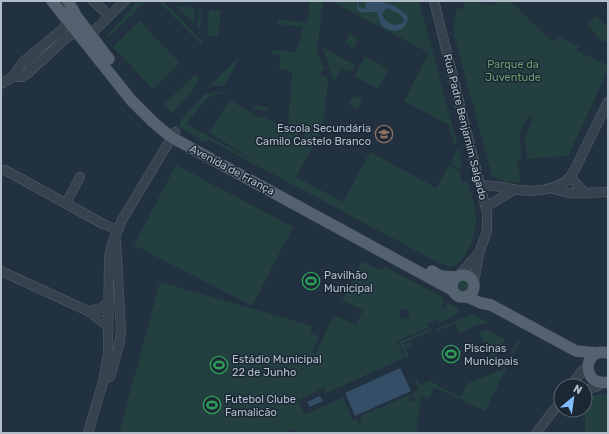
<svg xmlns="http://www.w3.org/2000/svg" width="609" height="434" font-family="Rubik,sans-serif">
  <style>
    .green { fill: #243f40; fill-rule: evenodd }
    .water { fill: #344e67; fill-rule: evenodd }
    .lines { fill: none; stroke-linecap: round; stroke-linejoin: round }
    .minor-casing { stroke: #54606d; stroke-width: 10 }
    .major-casing { stroke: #3f4c58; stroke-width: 12 }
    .minor { stroke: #36434f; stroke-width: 9 }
    .major { stroke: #54626f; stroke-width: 11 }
    .labels { text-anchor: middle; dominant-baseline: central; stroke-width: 3; stroke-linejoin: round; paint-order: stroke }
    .park-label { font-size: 11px; fill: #679d6e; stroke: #1b2834 }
    .street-label { font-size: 11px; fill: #b2bdca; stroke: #1b2834 }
    .poi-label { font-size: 11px; fill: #b2bdca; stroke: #1b2834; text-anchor: start }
  </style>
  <rect width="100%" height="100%" fill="#22313f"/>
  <!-- green -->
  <path class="green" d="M138,1H146L108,38L106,37Z
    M158,1H163L203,42L201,44Z
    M310,1H323L317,49L324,69L319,72L321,73V77H326L328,83L323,122L321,126L323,127L296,177L343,202L370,152L436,188L449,166L459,171L462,182L467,181C471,193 476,207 476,220C476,234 467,261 453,266C448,267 444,265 441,264L209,140L204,142L178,126L181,123L180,121L205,94L219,92H225L227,94C210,88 195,112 187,124L257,163L209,132L230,100L257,117H263L297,132L300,138L311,127L288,124L292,72L279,69L281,55L272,54L273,50L296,52L298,42H301L302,27L277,24L278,19L307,23Z
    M331,1H419L457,143L454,144L449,125L404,101L429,53Z
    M465,1L494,5L498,1H510L553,42L558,36L579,47L577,51L608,65V70L569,154L566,156L527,159L525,137L533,118L528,116L520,134L521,158L518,159L520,182C509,183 501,183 492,176L454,35V21L457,8L463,9Z
    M176,6L195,8L194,24Z
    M199,9H202L200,30L197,27Z
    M209,10L221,11L218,37L207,36Z
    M595,16L608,26L607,43L601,40L586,24Z
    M140,21L180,63L153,89L113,47Z
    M350,34L358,39L354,48L345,43Z
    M323,48L355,65L352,71L350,70L349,72L342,68L334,82Z
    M365,57L389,69L378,89L354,76Z
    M238,58H239L225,86H209Z
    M195,75L199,78L193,90L173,113L163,105Z
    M354,95L363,100L358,109L349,104Z
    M252,106L267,107L269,108L266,112L253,108Z
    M458,148L463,167L458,168L450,164Z
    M176,165L293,227L252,306L134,245Z
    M362,261L382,271L385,267L442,297L444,302L442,308L445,309L448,303L460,309L456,315L439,323L437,319L427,323L429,327L397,341L404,358L326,393L324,388L298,400L305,415L343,397L353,420L357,418L358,424L363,422L359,417L409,395L410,397L409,398L411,402L416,400L411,394L419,390L414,380L417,379L421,385L431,380L432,383L434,382L435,384L437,383L438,386L461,397L467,384L503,369L518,340L520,341L485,411L434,387L429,399L421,395L416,433H302L290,429L288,433L283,431V433H119L160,282L312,326L310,335L313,334L319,337L312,352L315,354L334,315L351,323V322L356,324L363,310L342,300ZM402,309H407C411,313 410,318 404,319L400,317V312Z
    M458 286a6 6 0 1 1 12 0a6 6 0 1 1-12 0Z
    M472,314L490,323C479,323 470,328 460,333L455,323L437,331L436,329Z
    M431,328L432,331L403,343L405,346V344L411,341L413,346L406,349L409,356L406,358L399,342Z
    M486,330L505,339L494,362L479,333Z
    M598,394H608V433H585V399Z"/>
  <!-- water -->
  <path class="water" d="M357,1H358V5L360,8L367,9L365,6L367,1C385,1 395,3 408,17C408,29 394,35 384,27C379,24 379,17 377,12H361L357,9ZM386,8L400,14L404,19L403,23C393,27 388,24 382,15Z
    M400,368L411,391L355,416L345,393Z
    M320,396L323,401L310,407L307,402Z"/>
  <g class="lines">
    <defs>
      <path id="minor" d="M93,1L110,16
        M434,1L487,213V231L479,253L474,282
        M90,35L125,1
        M13,77L23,62L65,27L67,19
        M1,84L13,77H21L27,74L66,38L72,34L78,33
        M1,170H5L103,224L117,230
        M570,177L584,192
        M481,186C491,184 502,187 512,189C530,192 556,192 569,178C572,175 574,171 576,167L608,102
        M552,188C572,197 587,192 608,192
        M66,203L80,177
        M486,207L515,189
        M1,271L88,311L103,322L109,329
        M459,275L478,254
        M88,311L101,308L108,302
        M110,377L119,345L121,331L116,241
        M571,386L582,371L588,367
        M585,390L598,386L606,382
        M88,433L103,382L108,355L109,257L112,244L122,220L175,132
        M536,433L561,401"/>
      <path id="major" d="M52,1L131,100L153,122L171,137L452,290
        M68,1L77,17L109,59
        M432,271L440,276L455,277
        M452 286a11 11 0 1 1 22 0a11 11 0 1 1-22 0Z
        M467,297L481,303L491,305L576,351L598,353
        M608,353C582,346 581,388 608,382"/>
    </defs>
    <!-- minor casing -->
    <use href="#minor" class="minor-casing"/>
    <!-- major casing -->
    <use href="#major" class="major-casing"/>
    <!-- minor -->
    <use href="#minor" class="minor"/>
    <!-- major -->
    <use href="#major" class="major"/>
  </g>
  <!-- icons -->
  <defs>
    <symbol id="school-ring" viewBox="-11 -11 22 22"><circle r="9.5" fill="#1b2834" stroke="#8d6e63" stroke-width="1.5"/><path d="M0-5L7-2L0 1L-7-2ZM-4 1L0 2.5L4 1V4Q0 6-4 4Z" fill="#8d6e63"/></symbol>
    <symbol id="stadium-ring" viewBox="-11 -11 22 22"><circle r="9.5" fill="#1b2834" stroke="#2e9e5b" stroke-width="1.5"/><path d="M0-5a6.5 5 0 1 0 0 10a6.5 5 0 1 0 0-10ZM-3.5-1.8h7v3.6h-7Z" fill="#2e9e5b"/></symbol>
  </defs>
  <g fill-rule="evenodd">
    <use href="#school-ring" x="374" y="124" width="20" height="20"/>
    <use href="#stadium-ring" x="301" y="271" width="20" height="20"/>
    <use href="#stadium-ring" x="441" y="344" width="20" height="20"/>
    <use href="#stadium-ring" x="209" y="355" width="20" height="20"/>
    <use href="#stadium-ring" x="202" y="395" width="20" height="20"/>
  </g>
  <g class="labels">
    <!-- park labels -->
    <g class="park-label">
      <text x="513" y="64">Parque da<tspan x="513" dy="13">Juventude</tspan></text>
    </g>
    <!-- street labels -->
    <g class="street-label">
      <text transform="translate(465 127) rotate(76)">Rua Padre Benjamim Salgado</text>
      <text transform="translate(232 170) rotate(28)">Avenida de França</text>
    </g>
    <!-- poi labels -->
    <g class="poi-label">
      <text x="371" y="128" text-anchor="end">Escola Secundária<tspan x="371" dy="13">Camilo Castelo Branco</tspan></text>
      <text x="324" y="275">Pavilhão<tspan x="324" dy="13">Municipal</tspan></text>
      <text x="464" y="348">Piscinas<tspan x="464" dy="13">Municipais</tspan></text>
      <text x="232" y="359">Estádio Municipal<tspan x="232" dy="13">22 de Junho</tspan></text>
      <text x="225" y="399">Futebol Clube<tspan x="225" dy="13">Famalicão</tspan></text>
    </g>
  </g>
  <!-- border -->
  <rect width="609" height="434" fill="none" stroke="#b2bdca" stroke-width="4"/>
  <!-- north arrow -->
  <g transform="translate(573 398) rotate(29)"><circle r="19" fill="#1b2834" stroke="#576470"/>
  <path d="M0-3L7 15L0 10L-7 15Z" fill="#81beff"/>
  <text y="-6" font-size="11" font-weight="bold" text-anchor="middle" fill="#b2bdca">N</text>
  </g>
</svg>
